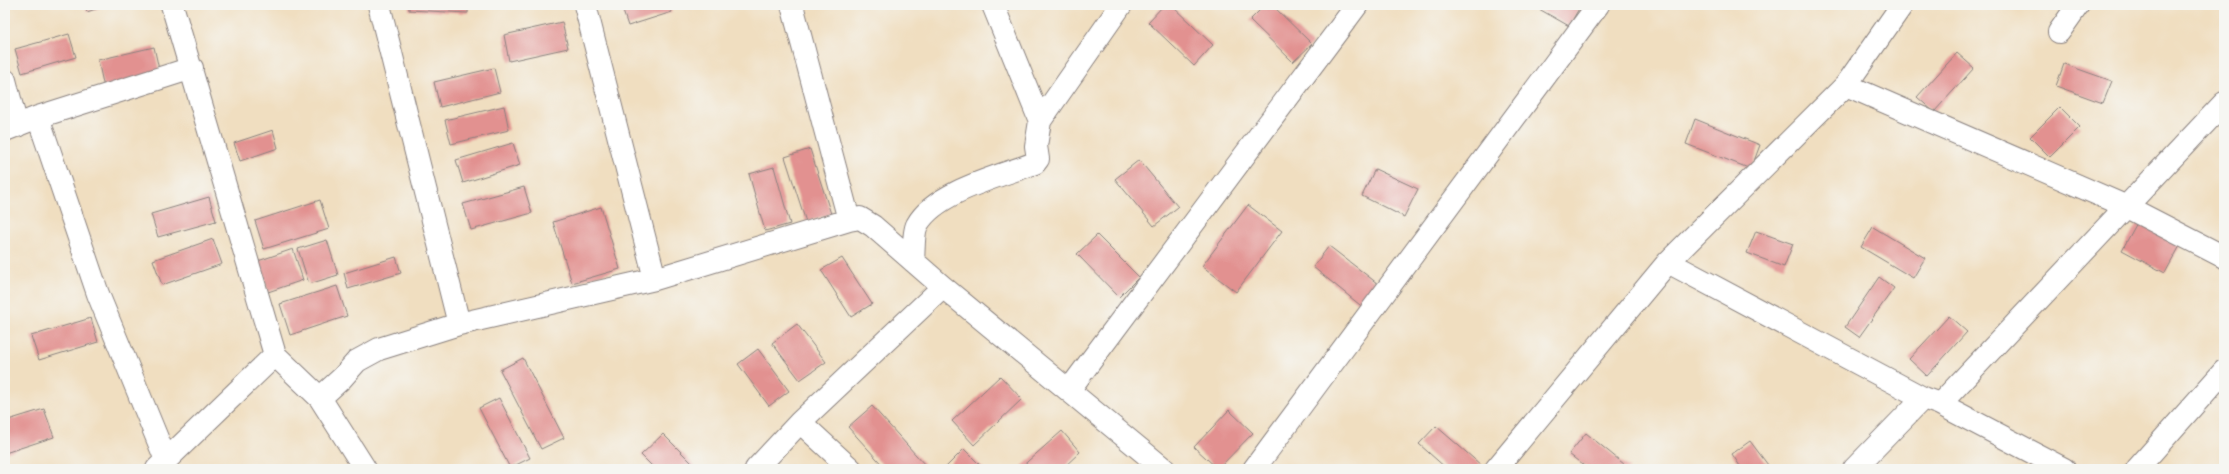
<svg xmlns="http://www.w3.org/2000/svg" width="2229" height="474" font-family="'Libre Caslon Text',serif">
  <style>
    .building { fill: #e29190 }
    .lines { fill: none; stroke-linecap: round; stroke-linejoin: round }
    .minor-casing { stroke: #89807e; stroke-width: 24 }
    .minor { stroke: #fff; stroke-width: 22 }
  </style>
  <rect width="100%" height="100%" fill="#f6f6f2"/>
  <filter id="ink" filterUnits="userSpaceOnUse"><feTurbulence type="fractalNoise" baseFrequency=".025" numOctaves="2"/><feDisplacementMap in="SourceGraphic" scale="8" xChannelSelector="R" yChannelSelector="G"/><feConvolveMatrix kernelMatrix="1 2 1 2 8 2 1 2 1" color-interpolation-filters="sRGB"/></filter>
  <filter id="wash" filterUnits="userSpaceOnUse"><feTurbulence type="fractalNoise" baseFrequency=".012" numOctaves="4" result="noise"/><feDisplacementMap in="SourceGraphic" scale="16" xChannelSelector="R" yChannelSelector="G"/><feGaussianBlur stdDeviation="0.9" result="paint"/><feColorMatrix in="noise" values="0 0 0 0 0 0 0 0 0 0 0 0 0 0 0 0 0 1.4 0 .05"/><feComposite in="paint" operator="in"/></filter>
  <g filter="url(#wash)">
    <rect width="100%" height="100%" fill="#f0dec0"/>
    <g id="blocks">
      <!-- building -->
      <path class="building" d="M85,5H107L87,12Z
        M409,5H468V13L409,10Z
        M621,5H669L672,12L628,26Z
        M1164,5H1171L1213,45L1194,66L1148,22Z
        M1265,5H1272L1312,44L1293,62L1250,20Z
        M1532,5H1581L1569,26Z
        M562,22L568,48L509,61L504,35Z
        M69,34L76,57L22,73L15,49Z
        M154,47L160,74L104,88L98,60Z
        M1957,53L1974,68L1934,112L1917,97Z
        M2064,64L2112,81L2103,103L2056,86Z
        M494,68L500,92L440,107L434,82Z
        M504,106L509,130L451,144L445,120Z
        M2060,107L2080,127L2050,157L2030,137Z
        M1695,119L1760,145L1751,169L1686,144Z
        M273,130L278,148L240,161L234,143Z
        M513,143L520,165L463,183L456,160Z
        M810,149L831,214L806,222L785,157Z
        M1139,160L1178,207L1154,226L1115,179Z
        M774,167L790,224L765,231L749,174Z
        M1375,169L1418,189L1404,217L1362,196Z
        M524,187L532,213L471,230L463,204Z
        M209,197L216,221L158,237L151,214Z
        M320,200L329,229L264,249L255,221Z
        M1248,205L1282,231L1236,292L1202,266Z
        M601,207L620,269L572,283L553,222Z
        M2138,221L2181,244L2165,273L2122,250Z
        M1873,227L1925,258L1913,278L1861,247Z
        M1756,231L1793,244L1784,267L1747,253Z
        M1097,235L1139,277L1119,297L1077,254Z
        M213,239L222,264L162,285L153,260Z
        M327,240L338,275L309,284L298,249Z
        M1329,246L1382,287L1365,309L1313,267Z
        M293,249L303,280L268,292L258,261Z
        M396,257L401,273L348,289L344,273Z
        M842,258L872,304L851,317L821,270Z
        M1879,277L1894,288L1859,337L1845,327Z
        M337,286L347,316L290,335L280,304Z
        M1949,316L1967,332L1927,376L1909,359Z
        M91,318L98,342L39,360L31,336Z
        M797,324L826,362L800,380L772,343Z
        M758,349L789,391L769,406L738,364Z
        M523,358L564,438L541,449L500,370Z
        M1000,376L1022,399L974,445L952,421Z
        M499,398L530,458L510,468L479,408Z
        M872,406L925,465L920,469H886L848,427Z
        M44,409L54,437L5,453V421Z
        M1229,410L1253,433L1218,469L1194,447Z
        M1436,426L1481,465L1477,469H1447L1419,444Z
        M1062,431L1080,452L1062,469H1019Z
        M1586,433L1630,469H1588L1569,454Z
        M663,434L698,469H655L641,455Z
        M1750,441L1771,469H1742L1732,454Z
        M964,449L984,469H944Z"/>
    </g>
  </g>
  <g filter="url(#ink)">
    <use href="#blocks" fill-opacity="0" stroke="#89807e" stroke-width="1"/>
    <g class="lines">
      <defs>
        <path id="minor" d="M172,5L275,355L320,398L365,469
          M379,5L459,324
          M585,5L655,279
          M792,5L849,220
          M2059,32L2078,5
          M5,80L17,126
          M1846,85L2125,206L2224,257
          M38,117L98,294L166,460
          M1040,121L1121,5
          M5,130L38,117L192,68
          M913,261C914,251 913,233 917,225C936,191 1001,176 1035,163L1038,159L1036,146L1040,121L993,5
          M1668,262L1923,398L1940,404L2064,469
          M1069,390L1357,5
          M320,398L342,378L357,361L379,349L459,324L655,279L849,220L860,218L873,226L943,287L1164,469
          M1940,404L2224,103
          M800,422L851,469
          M157,469L275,355
          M756,469L800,422L943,287
          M1254,469L1598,5
          M1496,469L1668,262L1846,85L1902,5
          M1854,469L1923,398
          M2137,469L2224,371"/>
      </defs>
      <!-- minor casing -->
      <use href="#minor" class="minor-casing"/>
      <!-- minor -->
      <use href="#minor" class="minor"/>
    </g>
  </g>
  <!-- margin -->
  <rect width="2229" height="474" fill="none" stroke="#f6f6f2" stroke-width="20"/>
</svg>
